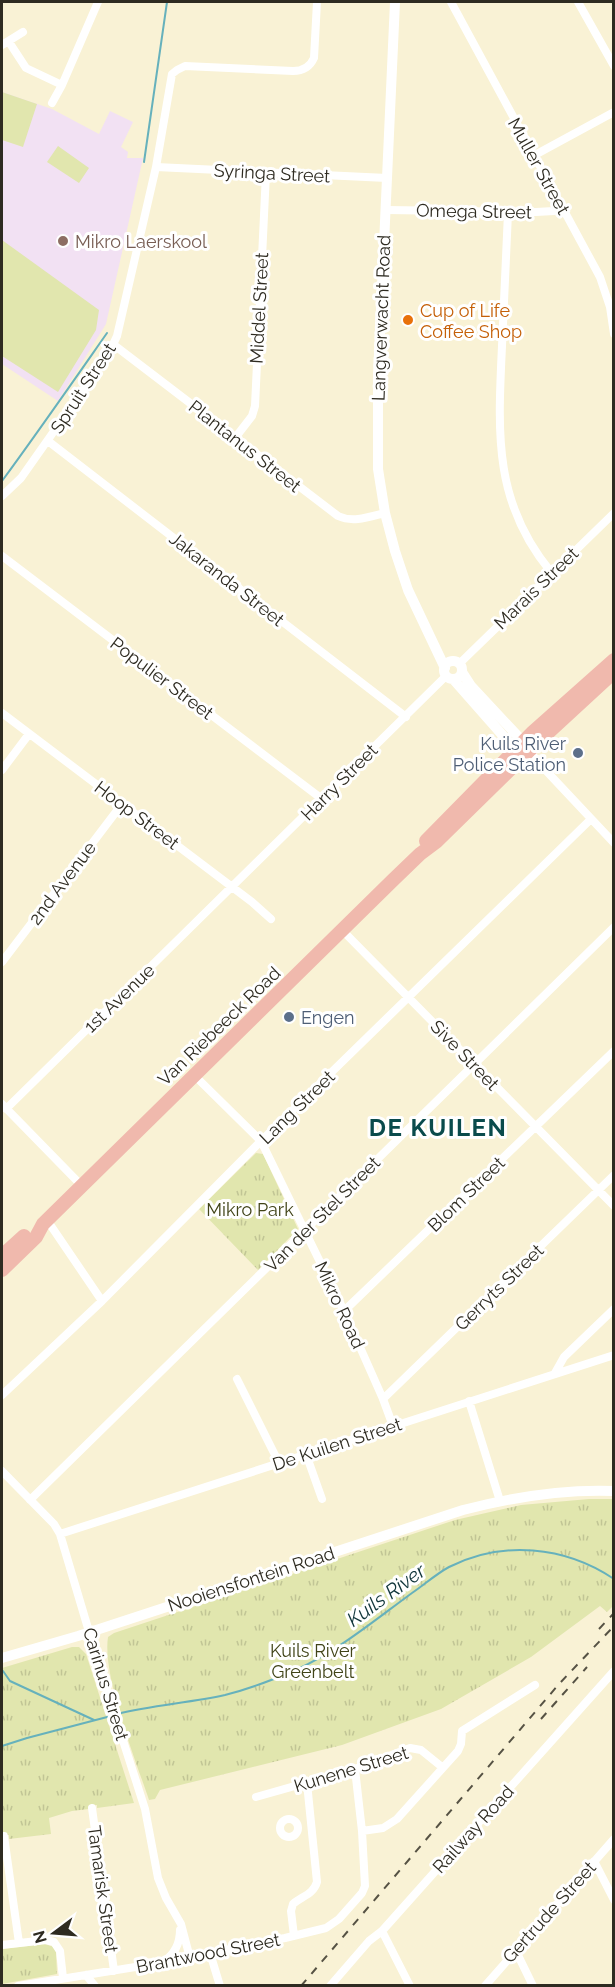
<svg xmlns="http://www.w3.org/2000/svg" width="615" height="1987" font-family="Raleway,sans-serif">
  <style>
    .education { fill: #f2e1f3 }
    .park { fill: url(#park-tufts) }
    .garden { fill: #e1e6ae }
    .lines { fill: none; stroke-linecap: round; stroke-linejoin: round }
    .stream { stroke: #66b1bc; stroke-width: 2 }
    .minor { stroke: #fff; stroke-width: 8 }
    .tertiary { stroke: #fff; stroke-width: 10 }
    .primary { stroke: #f0b9ad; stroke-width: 14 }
    .rail { stroke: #565244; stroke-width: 2; stroke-dasharray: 8 8; stroke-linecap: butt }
    .education-dot { fill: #8d6e63; stroke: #fff; stroke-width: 2 }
    .food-dot { fill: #e8710a; stroke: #fff; stroke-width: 2 }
    .service-dot { fill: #5c6f8a; stroke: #fff; stroke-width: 2 }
    .labels { text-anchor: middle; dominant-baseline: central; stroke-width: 6; stroke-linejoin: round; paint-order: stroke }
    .street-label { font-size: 18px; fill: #2e2b21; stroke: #fff }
    .education-label { font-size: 18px; fill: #785e54; stroke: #fff; text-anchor: start }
    .food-label { font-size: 18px; fill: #c56008; stroke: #fff; text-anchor: start }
    .service-label { font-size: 18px; fill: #4e5e75; stroke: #fff; text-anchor: end }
    .park-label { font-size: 18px; fill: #414418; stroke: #fff }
    .water-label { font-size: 20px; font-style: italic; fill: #10353a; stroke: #fff }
    .district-label { font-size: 24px; font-weight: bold; letter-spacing: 1.5px; fill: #0a4b4c; stroke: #fff }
  </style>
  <defs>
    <pattern id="park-tufts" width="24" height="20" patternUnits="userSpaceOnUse" patternTransform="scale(1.5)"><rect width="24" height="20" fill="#e1e6ae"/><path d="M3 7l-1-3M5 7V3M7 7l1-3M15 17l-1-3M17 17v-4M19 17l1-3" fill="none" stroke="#c1c595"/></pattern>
  </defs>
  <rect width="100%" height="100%" fill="#f9f2d5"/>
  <!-- education -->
  <path class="education" d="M2,92L52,109L99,134L110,111L133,122L121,147L128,152L127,158H143L106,324L58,401L2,364Z"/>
  <!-- park -->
  <path class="park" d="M256,1153L263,1154L298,1229L258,1270L199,1209Z
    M589,1499H613V1606L607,1612L600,1606L531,1657L441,1709L342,1745L160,1790L155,1799L149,1800C136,1761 102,1676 108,1637L114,1633L455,1520L521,1505Z
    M72,1647H79L86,1654L134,1803L97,1808V1805L89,1806V1809L72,1811L49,1818L51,1834L9,1839V1835L2,1836V1668Z
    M45,1944L54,1947L56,1952L57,1974L2,1984V1949Z"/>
  <!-- garden -->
  <path class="garden" d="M2,92L37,104L23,147L2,140Z
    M58,146L89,168L79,183L47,162Z
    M2,240L99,310L96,330L58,392L2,356Z"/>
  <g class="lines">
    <!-- stream -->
    <path class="stream" d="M144,162L167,2
      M2,481C38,432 72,383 107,333
      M3,1671L10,1681L94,1720
      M117,1714C152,1705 189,1703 225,1695C249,1689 275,1679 298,1669C339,1650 375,1620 412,1593C424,1585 436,1574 449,1567C502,1540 565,1546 614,1579
      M2,1746L27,1738L111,1716"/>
    <!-- minor -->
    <path class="minor" d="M451,2L600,277L610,307L614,334
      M578,2L614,66
      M9,42L26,68L62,85
      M2,45L23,32
      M52,103L62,85L98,2
      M533,156L614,112
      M156,167L387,178
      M386,210L536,212L554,211L562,207
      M508,213C506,257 504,301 502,346C498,432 493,502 551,572
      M114,345L338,516C353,523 369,517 385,513
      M235,438L252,416L255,406L266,173
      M48,441L406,717
      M2,496L21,478L109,353L117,336L156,167L172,74L177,70L185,66L293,71C303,71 310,67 314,58L317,2
      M2,556L322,799
      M459,664L614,513
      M2,713L252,902L271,919
      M530,750L536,760L614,843
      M2,770L29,734
      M342,930L614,1206
      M2,962L122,804
      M194,1075L261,1141L344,1311L383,1399L393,1426
      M2,1104L82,1186
      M6,1109L446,676
      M47,1220L102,1301
      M344,1311L614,1051
      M555,1373L564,1357L614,1309
      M237,1379L279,1463
      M2,1395L102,1301L261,1141L591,819
      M383,1399L614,1175
      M469,1401L500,1501
      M306,1454L322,1499
      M2,1471L54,1524L60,1534L101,1672L145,1809L158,1878L166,1898L181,1924L190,1958
      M30,1500L614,927
      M60,1534L614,1355
      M256,1797L355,1769L410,1748L421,1750L442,1767
      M92,1808L114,1971
      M280 1828a9 9 0 1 1 18 0a9 9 0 1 1-18 0Z
      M362,1831L383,1828L397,1819L458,1751L461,1744L462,1731L535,1685
      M4,1836L19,1943
      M594,1861L614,1900
      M382,1931L410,1986
      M294,1936L291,1911L293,1904C302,1896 313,1895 317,1882L307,1783
      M2,1945L46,1940L54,1942L60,1951L63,1978
      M515,1949L533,1986
      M210,1953L220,1986
      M163,1962C175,1954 180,1944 180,1930
      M86,1975L95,1986
      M18,1986L160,1963L285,1938L326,1928L339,1919L362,1893L365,1886L362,1831L355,1769
      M330,1986L369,1941L382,1931L614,1671
      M485,1986L614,1839"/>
    <!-- tertiary -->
    <path class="tertiary" d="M395,2L378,376V469L385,513L395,551L408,590L445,668
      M444 670a9 9 0 1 1 18 0a9 9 0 1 1-18 0Z
      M462,672L471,686L528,747
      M453,679L520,755
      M2,1658L78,1636L463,1510C513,1497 562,1489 614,1491"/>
    <!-- primary -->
    <path class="primary" d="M426,841L533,732L614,660
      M2,1256L24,1236
      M2,1270L36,1237L43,1224L393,880L420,854L436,842L540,740L614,672"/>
    <!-- rail -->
    <path class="rail" d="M599,1629L614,1613
      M541,1719L587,1667
      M301,1986L559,1684L614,1626"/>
  </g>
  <!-- markers -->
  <circle class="education-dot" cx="63" cy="241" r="6"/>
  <circle class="food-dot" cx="408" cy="320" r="6"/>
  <g class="service-dot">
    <circle cx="578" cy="753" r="6"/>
    <circle cx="289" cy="1017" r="6"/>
  </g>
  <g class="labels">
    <!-- street labels -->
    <g class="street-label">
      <text transform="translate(539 166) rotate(61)">Muller Street</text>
      <text transform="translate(272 173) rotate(3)">Syringa Street</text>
      <text transform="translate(474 211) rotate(1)">Omega Street</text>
      <text transform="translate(259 308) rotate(-87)">Middel Street</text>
      <text transform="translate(381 318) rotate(-88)">Langverwacht Road</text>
      <text transform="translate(83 388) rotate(-57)">Spruit Street</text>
      <text transform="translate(245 446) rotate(38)">Plantanus Street</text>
      <text transform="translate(227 579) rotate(38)">Jakaranda Street</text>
      <text transform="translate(536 588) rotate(-44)">Marais Street</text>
      <text transform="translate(162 678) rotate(37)">Populier Street</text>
      <text transform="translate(339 782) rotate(-45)">Harry Street</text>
      <text transform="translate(137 815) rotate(37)">Hoop Street</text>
      <text transform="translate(62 883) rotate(-53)">2nd Avenue</text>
      <text transform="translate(119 998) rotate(-44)">1st Avenue</text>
      <text transform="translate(219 1026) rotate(-44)">Van Riebeeck Road</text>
      <text transform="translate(465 1055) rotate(46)">Sive Street</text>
      <text transform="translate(297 1107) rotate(-44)">Lang Street</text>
      <text transform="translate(466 1194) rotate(-44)">Blom Street</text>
      <text transform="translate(322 1214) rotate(-45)">Van der Stel Street</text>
      <text transform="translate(499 1287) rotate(-44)">Gerryts Street</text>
      <text transform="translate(340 1305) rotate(65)">Mikro Road</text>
      <text transform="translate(337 1444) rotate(-18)">De Kuilen Street</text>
      <text transform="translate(251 1579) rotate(-18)">Nooiensfontein Road</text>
      <text transform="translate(106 1684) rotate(73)">Carinus Street</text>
      <text transform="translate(351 1769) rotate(-17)">Kunene Street</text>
      <text transform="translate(473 1829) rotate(-48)">Railway Road</text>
      <text transform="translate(103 1889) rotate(82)">Tamarisk Street</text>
      <text transform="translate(549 1912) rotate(-48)">Gertrude Street</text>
      <text transform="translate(208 1953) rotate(-11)">Brantwood Street</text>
    </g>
    <!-- education labels -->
    <g class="education-label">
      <text x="75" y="241">Mikro Laerskool</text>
    </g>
    <!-- food labels -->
    <g class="food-label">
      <text x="420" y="310">Cup of Life<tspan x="420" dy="21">Coffee Shop</tspan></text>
    </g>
    <!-- service labels -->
    <g class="service-label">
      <text x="566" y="743">Kuils River<tspan x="566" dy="21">Police Station</tspan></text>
      <text x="301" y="1017" text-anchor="start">Engen</text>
    </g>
    <!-- park labels -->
    <g class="park-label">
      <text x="250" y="1209">Mikro Park</text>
      <text x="313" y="1650">Kuils River<tspan x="313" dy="21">Greenbelt</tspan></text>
    </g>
    <!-- water labels -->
    <g class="water-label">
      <text transform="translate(386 1595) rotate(-36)">Kuils River</text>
    </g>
    <!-- district labels -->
    <g class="district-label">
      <text x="438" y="1127">DE KUILEN</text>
    </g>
  </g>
  <!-- border -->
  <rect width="615" height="1987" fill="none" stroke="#2e2b21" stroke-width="6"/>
  <!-- north arrow -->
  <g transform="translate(54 1933) rotate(254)" stroke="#ffffff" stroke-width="4.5" paint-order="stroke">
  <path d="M0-4.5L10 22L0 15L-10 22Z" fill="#2e2b21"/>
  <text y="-9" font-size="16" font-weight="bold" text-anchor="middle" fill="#2e2b21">N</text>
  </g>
</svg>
